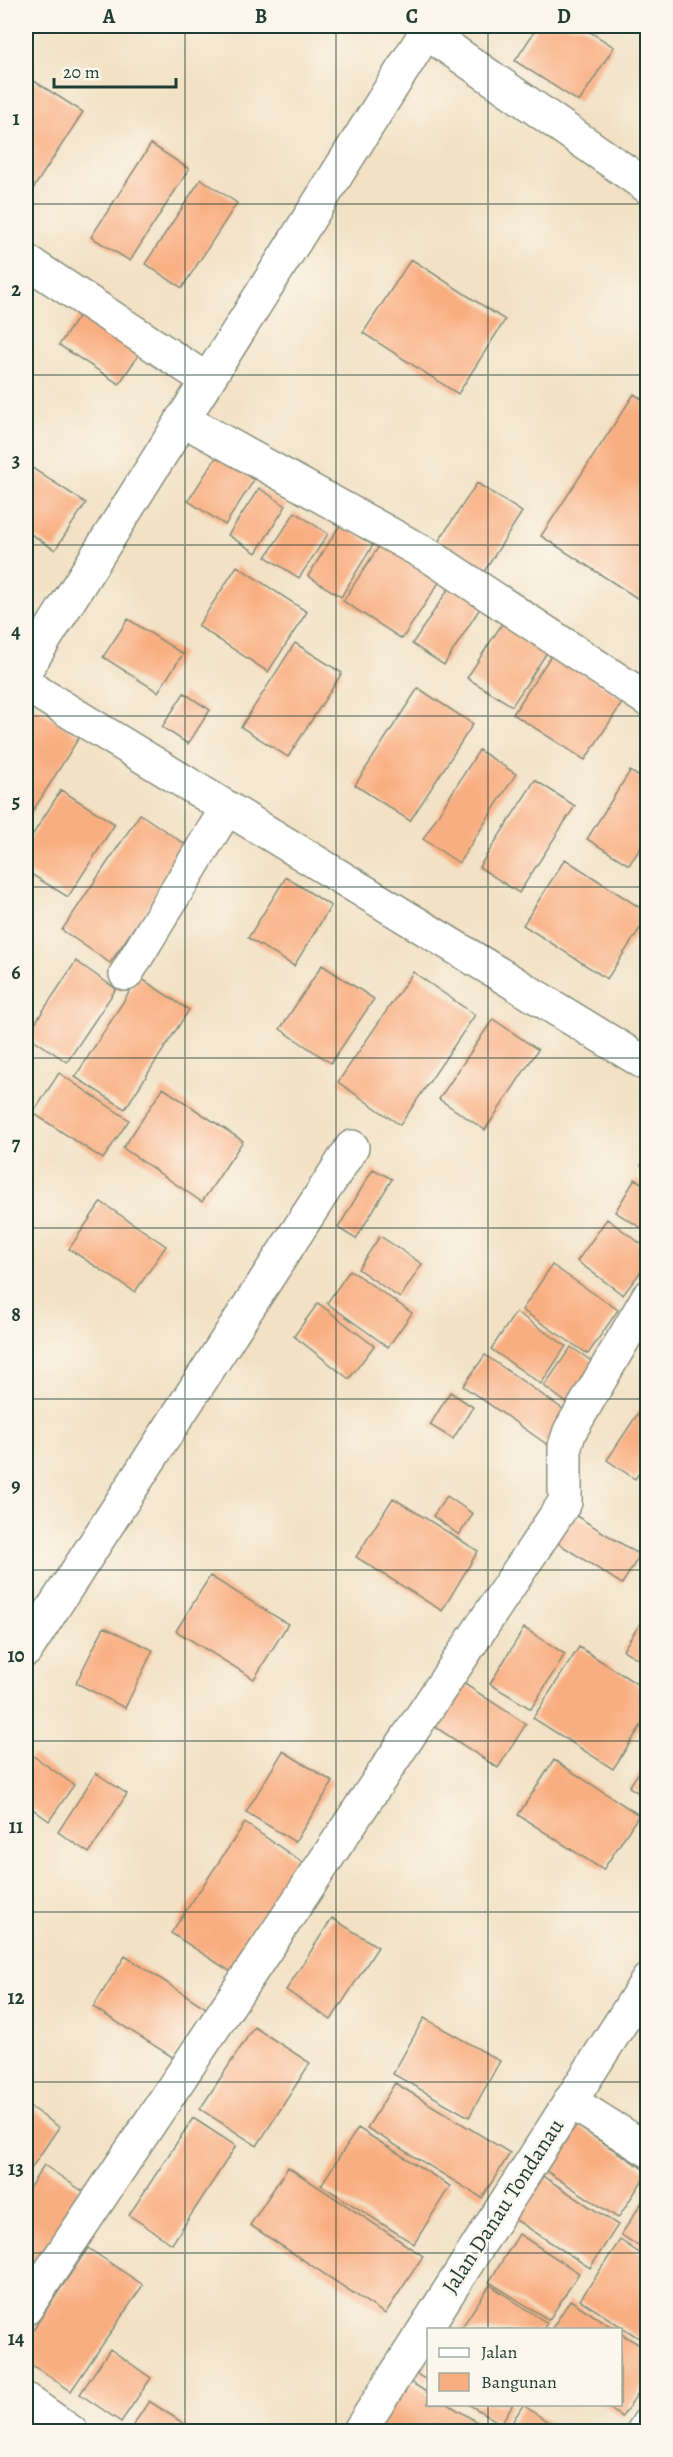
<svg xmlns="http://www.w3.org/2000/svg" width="673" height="2457" font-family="Alegreya,serif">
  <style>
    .building { fill: #f9ae81 }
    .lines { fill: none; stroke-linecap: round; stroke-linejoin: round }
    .minor-casing { stroke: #888f7c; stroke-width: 36 }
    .minor { stroke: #fff; stroke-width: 33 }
    .grid { fill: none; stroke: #1f3d34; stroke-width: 1.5; stroke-opacity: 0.55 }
    .labels { text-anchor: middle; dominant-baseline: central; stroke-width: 5; stroke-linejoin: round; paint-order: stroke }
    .street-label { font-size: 22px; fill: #1f3d34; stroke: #fbf7ec }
    .neatline { fill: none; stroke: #1f3d34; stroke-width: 2 }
    .grid-label { font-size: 20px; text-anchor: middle; font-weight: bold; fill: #1f3d34 }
  </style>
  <rect width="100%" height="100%" fill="#fbf7ec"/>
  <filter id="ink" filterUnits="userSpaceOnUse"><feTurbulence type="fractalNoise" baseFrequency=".0167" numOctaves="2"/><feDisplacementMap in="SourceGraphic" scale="12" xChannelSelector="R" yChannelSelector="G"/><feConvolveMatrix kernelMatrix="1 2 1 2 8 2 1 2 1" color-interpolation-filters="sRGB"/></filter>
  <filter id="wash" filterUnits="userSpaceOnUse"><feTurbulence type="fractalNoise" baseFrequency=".008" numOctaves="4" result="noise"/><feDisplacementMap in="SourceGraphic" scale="24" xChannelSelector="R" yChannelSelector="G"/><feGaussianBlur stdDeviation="1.35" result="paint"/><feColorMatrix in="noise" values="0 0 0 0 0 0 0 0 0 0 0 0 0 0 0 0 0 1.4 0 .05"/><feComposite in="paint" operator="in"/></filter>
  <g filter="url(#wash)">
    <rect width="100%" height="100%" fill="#f2e1c4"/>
    <g id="blocks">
      <!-- building -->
      <path class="building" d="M538,26H581L614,47L579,102L515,61Z
        M34,81L83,112L29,195L26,193V94Z
        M151,144L189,169L130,261L91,237Z
        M201,179L237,203L182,288L145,264Z
        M411,259L505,320L458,394L363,333Z
        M82,311L142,350L119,384L59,345Z
        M634,394L648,403V605L541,536Z
        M217,456L254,480L225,525L188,501Z
        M26,464L86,503L55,550L26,531Z
        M477,483L522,512L484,572L438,542Z
        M259,488L286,506L256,553L228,535Z
        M295,512L328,534L299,578L266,557Z
        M340,525L373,545L341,597L308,576Z
        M385,537L444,575L402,639L343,601Z
        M237,566L307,612L268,672L198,626Z
        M453,582L484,602L444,665L412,644Z
        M128,619L183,654L158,692L103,657Z
        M505,619L550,648L512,706L467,678Z
        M295,643L342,673L288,757L241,727Z
        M552,654L624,700L585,760L513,714Z
        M418,688L473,724L410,821L355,785Z
        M184,693L210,710L188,744L162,727Z
        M26,702L80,736L26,822Z
        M479,750L516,774L459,863L423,839Z
        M630,771L648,782V837L629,865L587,839Z
        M535,780L575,806L519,893L479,867Z
        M61,790L115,824L68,897L26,871V845Z
        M140,814L189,847L110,963L62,930Z
        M565,859L648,913V916L607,979L523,925Z
        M286,877L331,906L294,966L248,938Z
        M76,961L116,989L67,1062L27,1035Z
        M322,965L374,999L331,1063L280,1029Z
        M413,972L475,1015L400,1125L338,1082Z
        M139,977L189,1010L125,1109L75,1077Z
        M493,1019L538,1050L485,1130L439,1099Z
        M59,1073L129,1120L103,1159L33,1113Z
        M163,1088L243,1141L202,1202L123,1148Z
        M648,1155V1170L641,1165Z
        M373,1169L392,1179L356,1239L338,1228Z
        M635,1179L648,1187V1232L615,1212Z
        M101,1202L166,1246L135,1292L69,1249Z
        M607,1219L648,1249V1262L623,1295L577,1261Z
        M380,1236L422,1264L400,1298L358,1269Z
        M552,1265L618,1310L588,1354L522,1310Z
        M350,1270L412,1313L388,1347L327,1303Z
        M318,1303L374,1346L349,1379L294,1336Z
        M516,1312L566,1346L541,1384L491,1349Z
        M571,1347L603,1369L575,1409L544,1386Z
        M485,1355L570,1414L548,1445L463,1386Z
        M450,1392L473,1407L453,1439L430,1425Z
        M648,1398V1460L635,1479L607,1460Z
        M447,1496L473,1514L459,1535L433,1516Z
        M393,1498L478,1551L442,1611L356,1557Z
        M570,1512L640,1555L622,1584L553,1540Z
        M210,1576L288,1624L254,1679L176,1631Z
        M648,1611V1665L623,1650Z
        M104,1627L153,1650L125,1708L76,1683Z
        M524,1628L565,1654L531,1709L490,1684Z
        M579,1647L648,1691V1715L613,1769L533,1718Z
        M457,1679L526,1724L498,1768L429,1723Z
        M283,1751L333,1782L295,1842L246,1812Z
        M32,1755L74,1785L49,1821L26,1804V1763Z
        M648,1759V1799L629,1787Z
        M554,1760L639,1815L603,1870L518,1815Z
        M96,1773L127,1794L89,1853L58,1832Z
        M245,1823L306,1865L234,1974L171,1933Z
        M332,1918L378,1947L331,2020L286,1990Z
        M125,1956L206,2008L174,2058L93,2007Z
        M424,2018L500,2061L469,2117L393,2074Z
        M254,2027L310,2063L257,2146L200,2109Z
        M395,2083L510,2153L482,2198L367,2128Z
        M26,2104L59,2127L26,2176Z
        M193,2118L236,2146L172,2244L129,2215Z
        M576,2125L648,2172L618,2218L546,2171Z
        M358,2128L450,2186L414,2244L321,2185Z
        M44,2165L94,2199L26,2300V2193Z
        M288,2167L423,2256L385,2314L250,2225Z
        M541,2175L618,2225L590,2268L513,2218Z
        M646,2196H648V2252L621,2235Z
        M519,2234L579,2273L549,2320L489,2282Z
        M620,2240L648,2259V2344L580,2300Z
        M88,2248L143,2285L71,2391L26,2361V2340Z
        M490,2285L547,2323L543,2330H460Z
        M570,2300L616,2330H551Z
        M620,2333L648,2350V2378L622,2417L603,2404H620Z
        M428,2338V2381L410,2370Z
        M110,2349L151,2378L121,2422L80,2394Z
        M404,2378L428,2393V2404H448L493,2432H372Z
        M149,2401L197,2432L130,2430Z
        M468,2404H513L501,2424Z
        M523,2405L563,2432H506Z"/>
    </g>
  </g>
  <g filter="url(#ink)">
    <use href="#blocks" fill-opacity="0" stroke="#888f7c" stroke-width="1.5"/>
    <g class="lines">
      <defs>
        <path id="minor" d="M426,32L648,187
          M26,261L207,380
          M182,419L433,558L648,700
          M26,669L430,26
          M26,685L648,1065
          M126,974L227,808
          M26,1650L352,1147
          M570,2101L648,2150
          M26,2308L565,1502V1446L570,1431L648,1297
          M26,2400L71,2432
          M359,2432L648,1980
          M643,2432L648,2424"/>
      </defs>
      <!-- minor casing -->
      <use href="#minor" class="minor-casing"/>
      <!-- minor -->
      <use href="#minor" class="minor"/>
    </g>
  </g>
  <!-- grid -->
  <path class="grid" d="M185,26V2432M336,26V2432M488,26V2330M26,204H648M26,375H648M26,545H648M26,716H648M26,887H648M26,1058H648M26,1228H648M26,1399H648M26,1570H648M26,1741H648M26,1912H648M26,2082H648M26,2253H648M488,2404V2432"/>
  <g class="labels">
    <!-- street labels -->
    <g class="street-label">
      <text transform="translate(503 2206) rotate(-57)">Jalan Danau Tondanau</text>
    </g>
  </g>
  <!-- margin -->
  <rect width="673" height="2457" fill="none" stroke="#fbf7ec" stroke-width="66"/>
  <!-- legend -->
  <rect x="427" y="2328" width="195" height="78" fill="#fbf7ec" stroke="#a3ada2" stroke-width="1.5"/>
  <rect x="439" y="2348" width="30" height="9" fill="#ffffff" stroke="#a3ada2" stroke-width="1.5"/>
  <text x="481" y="2358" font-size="18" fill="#1f3d34">Jalan</text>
  <rect x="439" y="2373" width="30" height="18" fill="#f9ae81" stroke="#a3ada2" stroke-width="1.5"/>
  <text x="481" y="2388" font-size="18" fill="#1f3d34">Bangunan</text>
  <!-- scale -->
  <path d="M54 78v9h122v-9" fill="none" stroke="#1f3d34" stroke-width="3"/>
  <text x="63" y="78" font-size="18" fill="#1f3d34" stroke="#fbf7ec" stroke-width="4.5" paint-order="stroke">20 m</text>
  <rect x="33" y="33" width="607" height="2391" class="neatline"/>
  <g class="grid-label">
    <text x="109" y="23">A</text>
    <text x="261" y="23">B</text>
    <text x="412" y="23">C</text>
    <text x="564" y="23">D</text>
    <text x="16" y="125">1</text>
    <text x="16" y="296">2</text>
    <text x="16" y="467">3</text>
    <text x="16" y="638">4</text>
    <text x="16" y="808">5</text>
    <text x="16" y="979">6</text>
    <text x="16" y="1150">7</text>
    <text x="16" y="1321">8</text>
    <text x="16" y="1492">9</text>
    <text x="16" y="1662">10</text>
    <text x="16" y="1833">11</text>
    <text x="16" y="2004">12</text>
    <text x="16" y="2175">13</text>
    <text x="16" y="2345">14</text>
  </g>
</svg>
